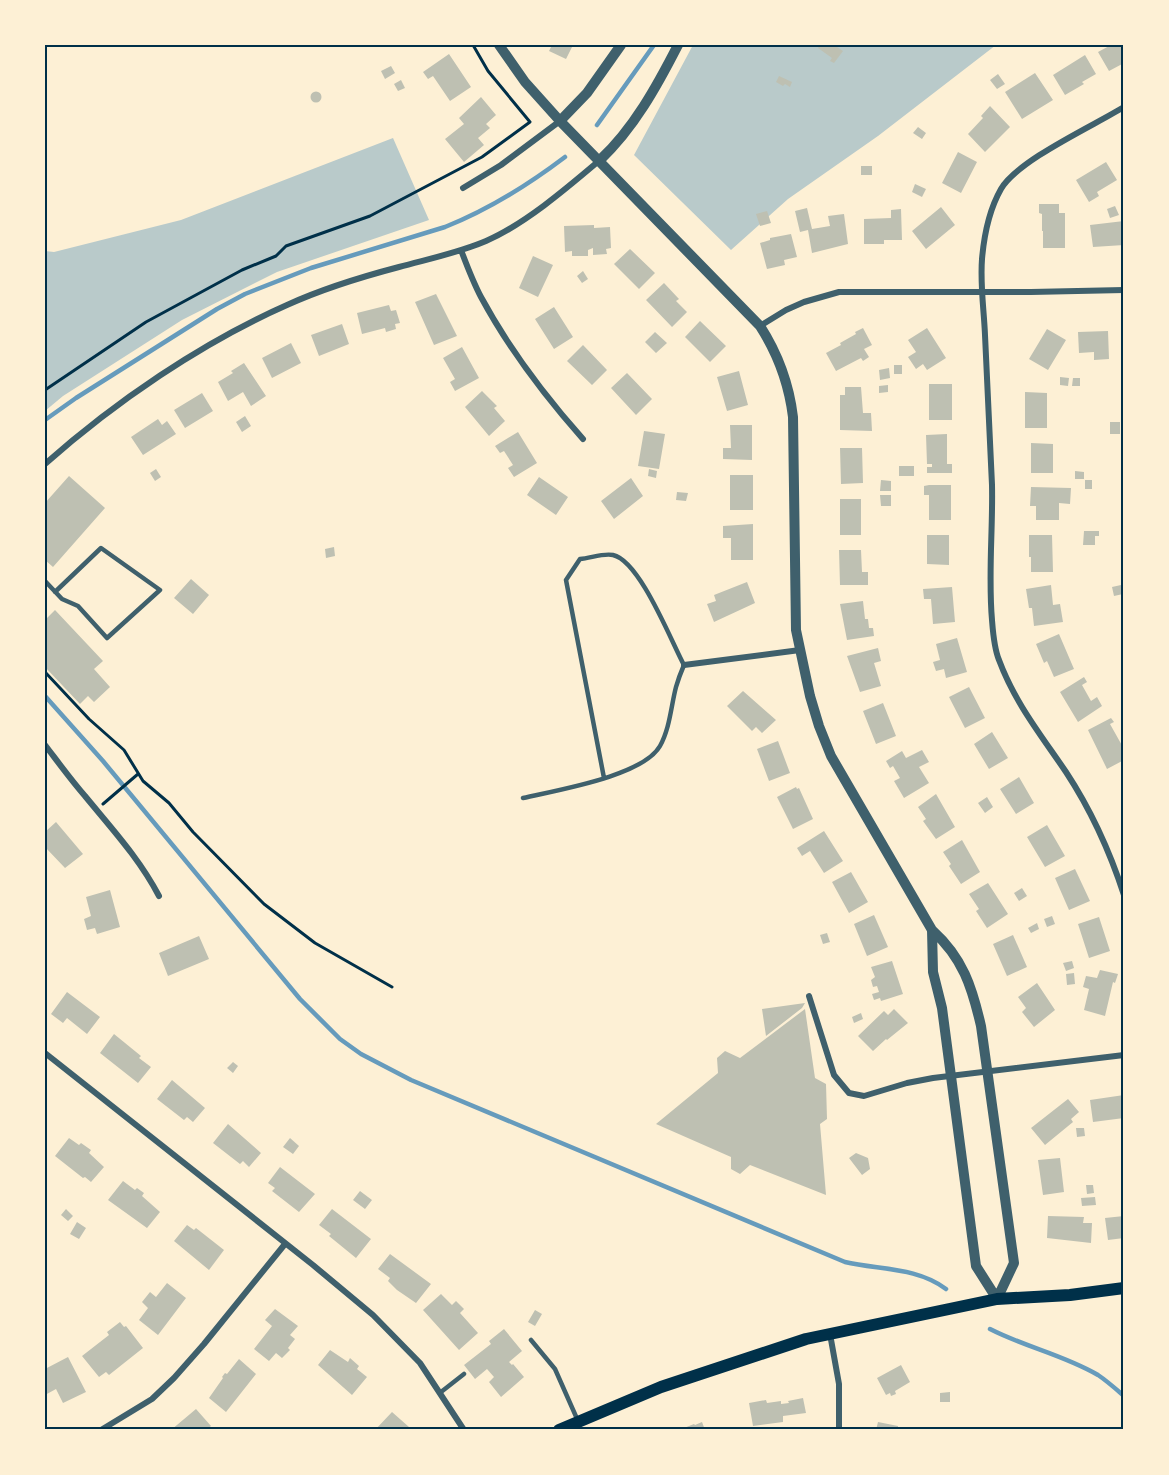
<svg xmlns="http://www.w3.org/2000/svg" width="1169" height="1475" font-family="Arial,sans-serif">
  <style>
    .green { fill: #b9caca }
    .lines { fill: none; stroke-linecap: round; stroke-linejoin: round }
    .stream { stroke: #669bbc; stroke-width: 4.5 }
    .building { fill: #bec0b2 }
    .path { stroke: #003049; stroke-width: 3 }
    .service { stroke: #3f606c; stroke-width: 4.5 }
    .minor { stroke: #3f606c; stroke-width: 6 }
    .tertiary { stroke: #3f606c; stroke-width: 10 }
    .secondary { stroke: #003049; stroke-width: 12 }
    .neatline { fill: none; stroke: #003049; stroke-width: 2 }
  </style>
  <rect width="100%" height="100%" fill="#fdf0d5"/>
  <!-- green -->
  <path class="green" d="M693,45H996L878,136L788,199L731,250L634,155Z
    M393,138L429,220L277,272L182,320L63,396L45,411V251L54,252L181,220Z"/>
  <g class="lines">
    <!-- stream -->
    <path class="stream" d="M597,125L654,45
      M45,420L76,398L217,309L245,294L311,268L445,227C488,210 528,185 565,157
      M45,696L103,761L300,999L340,1039L361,1054L411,1080L845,1262C879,1270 917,1267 946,1289
      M990,1329C1025,1347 1064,1355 1098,1375C1107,1381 1116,1389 1124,1396"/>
  </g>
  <!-- building -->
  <path class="building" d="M552,45H573L566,59L549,51Z
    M820,45H834L843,51L834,63L830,61L832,58L818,48Z
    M1111,45H1124V63L1109,71L1098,52Z
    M449,54L471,87L450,101L433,76L428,79L423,72Z
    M1085,55L1096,74L1082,82L1084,84L1065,95L1053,75Z
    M391,66L395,73L385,79L381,71Z
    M1035,73L1053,100L1022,119L1005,92Z
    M998,74L1005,84L997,89L990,80Z
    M779,76L792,82L790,87L785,84L783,86L776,82Z
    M401,80L405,88L398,91L394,84Z
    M310.5 97a5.5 5.5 0 1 1 11 0a5.5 5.5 0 1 1-11 0Z
    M481,97L496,115L486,124L490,128L478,138L484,145L464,162L445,139L464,124L459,118Z
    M990,106L1010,127L985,152L968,134L983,118L981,116Z
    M918,127L926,133L922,139L913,133Z
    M958,152L977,162L961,193L942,183Z
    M1106,162L1117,180L1097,192L1099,196L1089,202L1076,180Z
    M861,166H872V175H861Z
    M915,184L926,189L922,197L912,192Z
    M1039,204H1059V213H1065V248H1043V231H1042V214L1039,213Z
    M1115,206L1119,215L1110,218L1107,209Z
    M941,207L955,225L926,249L912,231Z
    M807,208L812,229L830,226L828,216L844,214L848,244L812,253L808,230L800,232L795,211Z
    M901,209L902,240H884V244H864V219L891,218V210Z
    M767,211L771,223L760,226L756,214Z
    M1124,221V245L1093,247L1090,225Z
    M594,225V228L610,227L611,248L606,249L607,254L593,255V248L588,250V256H572V251L565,252L564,226Z
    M791,234L797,257L784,260L785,265L767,269L760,243L770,240V238Z
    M630,249L655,273L639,289L614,264Z
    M533,256L553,265L538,297L519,288Z
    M583,271L588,279L582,283L577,276Z
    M664,283L679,299L676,301L687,312L672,327L646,300Z
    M436,294L457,336L434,345L415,302Z
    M389,305L391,311L396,310L400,323L395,324L396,329L386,332L385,328L362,334L357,313Z
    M554,307L573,337L554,349L535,319Z
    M700,321L726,346L710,362L685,337Z
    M342,324L349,344L319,356L311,335Z
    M863,328L872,345L864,349L869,357L863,361L861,358L836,371L826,353L841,345L840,343L856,334L855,332Z
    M927,328L946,358L927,370L923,364L916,369L908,357L916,352L908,340Z
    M1047,329L1066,340L1048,370L1029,359Z
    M1108,331L1109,359L1094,360V352L1079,353L1078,332Z
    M655,332L667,343L656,353L645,342Z
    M291,343L301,363L272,378L262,358Z
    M583,345L607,370L592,385L567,361Z
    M462,347L479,378L455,391L450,382L455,379L443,358Z
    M244,363L266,396L251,406L243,392L228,401L218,382L233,373L231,371Z
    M894,365H902V374H894Z
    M889,368L890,378L880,380L879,370Z
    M739,371L748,405L727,411L717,377Z
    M627,373L652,399L636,415L611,388Z
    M1060,377L1069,378L1068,386L1060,385Z
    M1073,378H1080V386H1072Z
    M929,384H952V420H929Z
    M888,385V392L879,393V386Z
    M845,387H861L863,413H871L872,431L840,430V395H845Z
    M482,391L497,406L494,408L505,421L489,436L465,407Z
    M1025,392L1047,393V428H1025Z
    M202,393L213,411L185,428L174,410Z
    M245,416L251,426L242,432L236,422Z
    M158,419L162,425L167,421L176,434L143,455L131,437Z
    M1110,422H1120V434H1110Z
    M730,425H752V460L723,459V448H731Z
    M644,431L665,434L659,469L638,466Z
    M518,432L537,463L514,477L508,468L513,465L504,451L500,453L495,446Z
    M947,434V464H952V473H927V467H932V464H927L926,435Z
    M1031,443L1053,444V473H1031Z
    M840,448H862L863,483L841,484Z
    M899,466H914V476H899Z
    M156,469L161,477L155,481L150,473Z
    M649,469L657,471L656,478L648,476Z
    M1075,471L1084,472V479H1075Z
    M730,475H753V510H730Z
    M69,476L105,508L53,567L45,560V503Z
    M539,477L568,497L556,515L527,495Z
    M631,478L643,496L614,519L601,501Z
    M881,480L891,481V491H880Z
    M1085,480H1092V489H1085Z
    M929,485H951V520H929V495H924V486Z
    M1031,487L1071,488L1070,504L1059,503V520H1036V506H1030Z
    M677,492L688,493L686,501L676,500Z
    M880,495H891V506H881Z
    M840,499H861V535H840Z
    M753,524V560H731V538H723V526Z
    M1084,531H1099V536H1095V545H1083Z
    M927,535H949V565L927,564Z
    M1029,535H1052L1053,572H1031V557H1029Z
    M334,547L335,556L326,558L325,549Z
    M839,550H861L862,572H868V585H840Z
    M191,579L209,595L193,614L174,598Z
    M747,582L755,603L714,622L707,604L716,601L714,595Z
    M1051,585L1053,605L1060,604L1063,622L1034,626L1032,608H1029L1026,589Z
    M1121,585L1123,594L1114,596L1112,587Z
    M952,587L955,622L933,624L931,599H924L923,589Z
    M863,601L865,619H868L869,628H873L874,636L847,640L840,604Z
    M55,610L103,661L94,669L110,687L94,702L88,696L80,704L45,667V620Z
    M1059,634L1074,669L1054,677L1047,661L1044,663L1036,644Z
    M957,638L967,672L946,678L944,669L936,671L933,662L940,660L936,644Z
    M878,648L881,661L874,663L881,686L860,692L847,656Z
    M1084,677L1087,682L1082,685L1091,701L1097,697L1102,706L1078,722L1060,692Z
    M969,687L985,718L965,728L949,697Z
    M743,691L776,720L762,733L756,727L752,731L727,706Z
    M883,703L896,736L876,744L863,711Z
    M1111,718L1114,722L1110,724L1124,749V760L1107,769L1088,730Z
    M992,732L1008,758L989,769L974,744Z
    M778,741L790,773L769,781L757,749Z
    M922,750L929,762L919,767L929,783L904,798L894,781L900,778L893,766L890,768L886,761L902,751L906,758Z
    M1019,777L1034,803L1016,814L1000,789Z
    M796,787L797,789L799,788L813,819L793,829L777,797Z
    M936,794L955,827L936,839L923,821L926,819L918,807Z
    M987,797L993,807L985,813L978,803Z
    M56,822L83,854L65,868L45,847V832Z
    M1047,825L1065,856L1045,867L1027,837Z
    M824,831L843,861L824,873L810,851L802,856L797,848Z
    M962,840L980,872L961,884L949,866L951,864L943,852Z
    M1075,869L1090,901L1069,910L1055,878Z
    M851,872L868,902L849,913L832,882Z
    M988,883L1008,914L987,928L976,911L979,909L969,894Z
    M1022,888L1027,896L1019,901L1014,893Z
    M110,890L120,927L97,934L95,928L87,930L84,919L91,916L86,897Z
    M874,915L888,947L867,956L854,924Z
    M1052,916L1055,924L1047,927L1044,919Z
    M1099,917L1110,951L1089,958L1078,924Z
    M1037,923L1039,929L1031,933L1028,928Z
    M827,933L830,942L823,944L820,935Z
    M1013,935L1027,967L1007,976L993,944Z
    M199,936L209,959L168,976L159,953Z
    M892,961L903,994L881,1001L880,998L874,1000L872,994L879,992L877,986L873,987L871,980L875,977L871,967Z
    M1072,961L1074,968L1066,971L1063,963Z
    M1100,970L1118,974L1115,983L1113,982L1105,1016L1084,1010L1089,989L1083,987L1086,976L1097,978Z
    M1074,973L1075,984L1067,985L1066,974Z
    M1037,983L1055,1010L1034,1027L1022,1012L1026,1008L1018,997Z
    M67,992L100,1017L87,1034L67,1018L63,1023L51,1014Z
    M805,1003L802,1008L766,1036L762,1009Z
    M805,1009L815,1078L826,1084L827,1119L820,1124L826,1195L750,1165L740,1174L731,1169V1157L656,1124L718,1073L717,1058L725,1051L740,1058Z
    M894,1009L908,1023L887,1040L886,1039L873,1051L858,1036L884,1011L888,1015Z
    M861,1013L863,1019L854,1023L852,1017Z
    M114,1034L141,1056L139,1058L151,1067L138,1083L100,1053Z
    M233,1062L238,1066L233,1073L227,1068Z
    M172,1080L205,1108L193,1122L187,1117L184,1120L157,1099Z
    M1124,1095V1118L1093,1122L1090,1100Z
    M1068,1099L1079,1112L1071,1119L1073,1122L1045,1145L1031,1128Z
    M228,1124L261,1153L249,1167L243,1161L240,1164L213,1143Z
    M1076,1128H1084L1085,1136L1077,1137Z
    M69,1138L79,1145L81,1143L91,1150L89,1153L104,1167L91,1182L85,1177L83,1178L55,1156Z
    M290,1138L299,1146L293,1154L283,1147Z
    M856,1153L868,1158L870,1169L862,1175L849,1158Z
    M1060,1158L1064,1192L1043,1195L1038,1160Z
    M280,1167L315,1194L299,1212L272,1191L275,1188L268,1183Z
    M123,1181L135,1190L137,1188L144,1193L142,1196L160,1212L147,1228L108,1200Z
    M1086,1185H1093L1094,1193L1087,1194Z
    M360,1191L372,1200L365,1209L353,1200Z
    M1095,1197L1096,1205L1082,1206L1081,1198Z
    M66,1209L73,1216L68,1221L61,1215Z
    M332,1209L371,1239L356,1258L329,1236L331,1234L319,1225Z
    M1048,1216L1084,1217L1083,1223H1092L1091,1243L1047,1238Z
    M1124,1216V1238L1108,1240L1105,1218Z
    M77,1222L86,1228L79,1239L70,1234Z
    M187,1225L194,1230L196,1228L224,1250L209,1270L174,1241Z
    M390,1254L431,1284L416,1303L397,1290L388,1281L390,1278L378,1269Z
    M167,1283L186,1298L158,1335L139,1320L148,1308L142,1302L150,1292L156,1297Z
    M441,1294L452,1305L456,1301L464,1309L460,1313L478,1333L459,1350L423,1310Z
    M275,1309L298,1326L290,1335L295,1339L288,1348L290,1350L282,1358L276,1353L269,1361L254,1349L272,1326L265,1320Z
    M535,1310L542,1314L535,1326L528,1322Z
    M120,1322L124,1327L126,1326L143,1348L109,1375L106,1372L99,1377L82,1356L109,1335L107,1332Z
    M504,1329L522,1351L509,1362L512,1365L513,1364L524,1377L501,1397L489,1382L494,1377L487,1369L475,1379L464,1365L491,1344L489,1341Z
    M330,1350L348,1362L350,1358L359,1366L357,1369L367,1377L352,1395L318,1365Z
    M68,1357L86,1392L63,1403L56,1389L45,1395V1369Z
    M239,1359L256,1374L226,1412L209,1398L223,1378L222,1377L225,1373L227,1374Z
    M901,1365L910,1382L895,1391L896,1394L891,1396L890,1393L886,1395L877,1378Z
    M950,1392V1402H940V1393Z
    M803,1398L806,1413L783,1416V1422L753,1426L749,1403L766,1400L767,1403L781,1401V1404L789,1403L788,1401Z
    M196,1409L211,1426L206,1430H171Z
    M392,1412L409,1427L406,1430H375Z
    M702,1422L705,1430H679L694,1424L695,1425Z
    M878,1422L898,1426V1430H876Z"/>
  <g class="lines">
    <!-- path -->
    <path class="path" d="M45,390L146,322L242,270L276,256L286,246L370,216L482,157L530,122L488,71L473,45
      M45,672L89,719L124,750L143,781L169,803L193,832L264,904L315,943L392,987
      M103,804L138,774"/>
    <!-- service -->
    <path class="service" d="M45,581L62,599L78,606L107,638L160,590L101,548L55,592
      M523,798C557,790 643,776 660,746C670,728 671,706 676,687C678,680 681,672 684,665C671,641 640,561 613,555C603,553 591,558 580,559L566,580L604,778
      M531,1340L555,1369L578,1421
      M441,1392L464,1374"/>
    <!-- minor -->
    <path class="minor" d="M1124,107C1093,126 1018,160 1001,189C989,210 984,236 982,259C980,285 984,310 985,335C987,385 990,435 992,485C993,530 988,575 992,620C993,633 994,648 999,660C1015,703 1041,735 1066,772C1091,810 1110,852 1124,895
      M463,188L501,165L560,121
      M461,250C467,266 473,282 481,297C509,349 544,395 583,439
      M760,326L786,310L804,302L839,292H1031L1124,290
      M45,464C115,402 201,343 287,305C322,289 361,277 399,267C428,259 458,253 486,241C525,224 567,188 600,160
      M684,665L800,650
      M45,745C58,762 71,780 85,796C112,829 139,858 159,896
      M809,996L834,1075L849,1093L864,1096L907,1083L933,1078L1124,1055
      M45,1053L313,1265L373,1315L420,1363L464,1430
      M830,1334L839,1384V1430
      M101,1430L152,1399L174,1378L204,1344L285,1244"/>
    <!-- tertiary -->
    <path class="tertiary" d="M499,45L525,82L560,121L760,326C778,354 789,384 793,417L796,630L810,696L819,726L831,756L932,930C963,958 972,987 981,1026L1014,1263L997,1299
      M560,121L587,93L621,45
      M600,160C634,128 657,86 678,45
      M932,930L933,972L942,1008L976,1266L997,1299"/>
    <!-- secondary -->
    <path class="secondary" d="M559,1430L661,1387L806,1339L997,1299L1070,1295L1124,1288"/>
  </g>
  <!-- border -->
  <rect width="1169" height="1475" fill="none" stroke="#fdf0d5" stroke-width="93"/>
  <rect x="46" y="46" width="1076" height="1382" class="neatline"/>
</svg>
